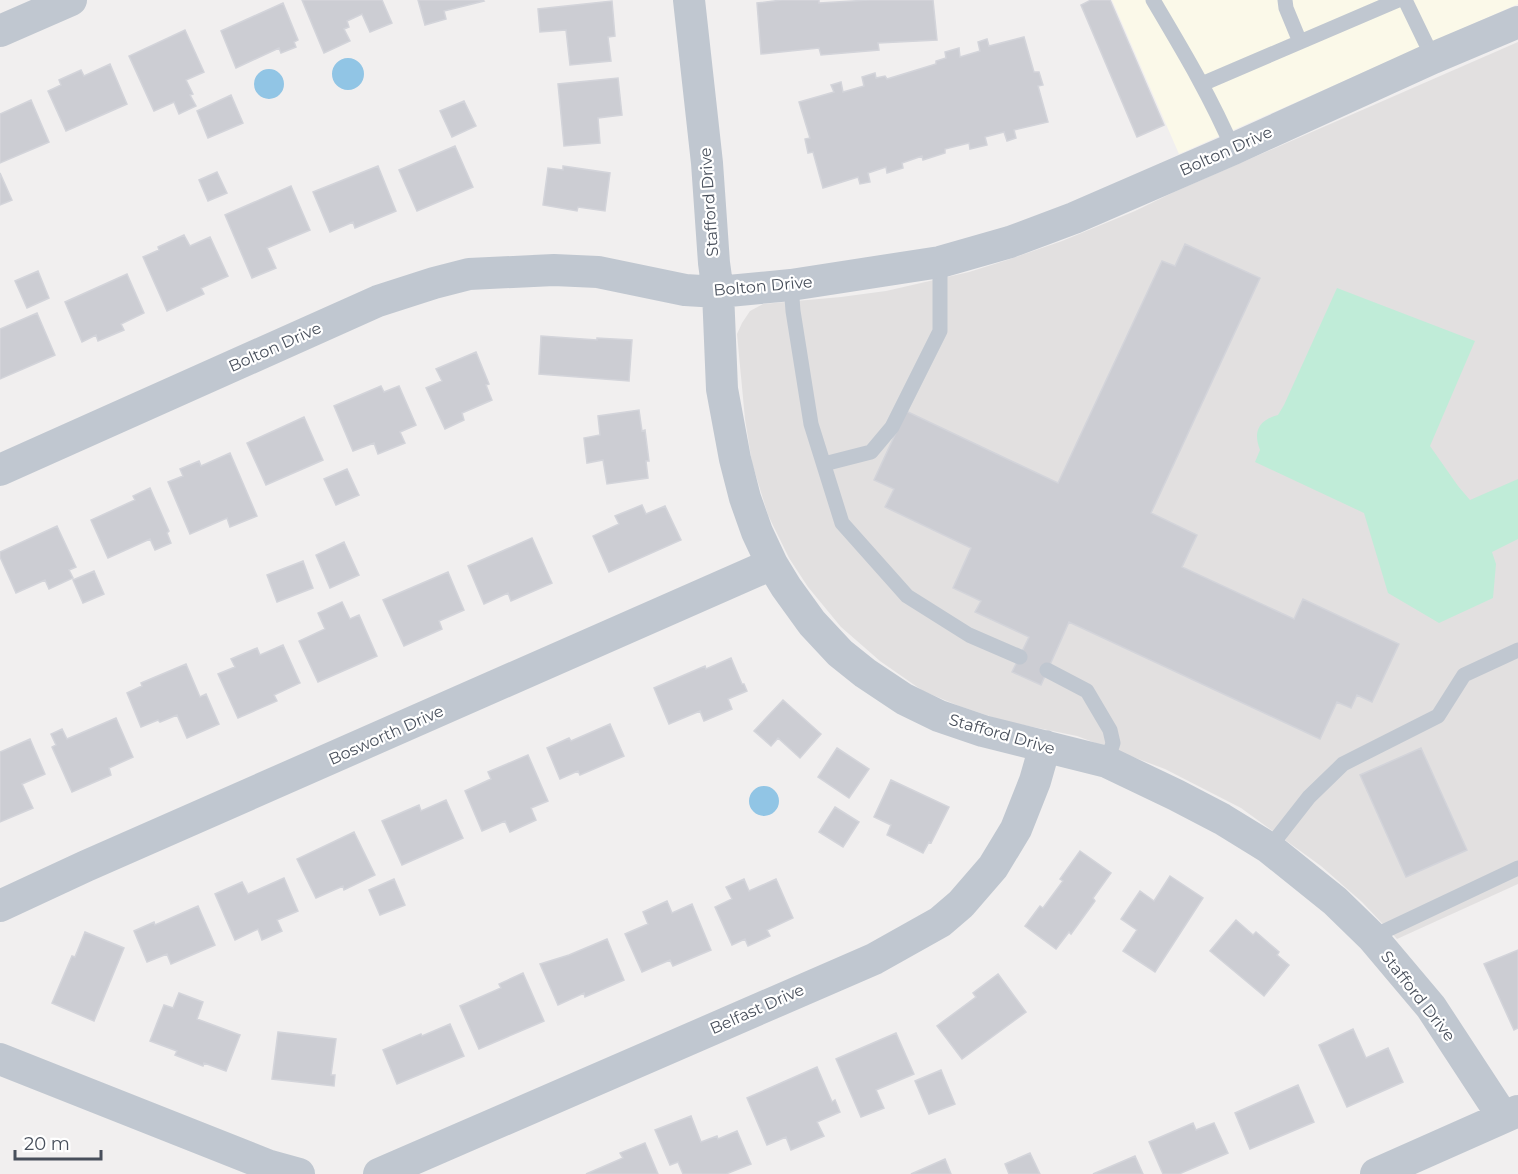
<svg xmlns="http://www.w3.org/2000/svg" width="1518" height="1174" font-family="Montserrat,sans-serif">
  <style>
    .commercial { fill: #fbf9e9 }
    .education { fill: #e2e0e0 }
    .green { fill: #c0ecd8 }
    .water { fill: #91c5e5 }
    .building { fill: #cccdd3; stroke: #d3d4da; stroke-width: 1.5 }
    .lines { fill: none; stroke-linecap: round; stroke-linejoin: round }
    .lane { stroke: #c0c7d0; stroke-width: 15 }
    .street { stroke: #c0c7d0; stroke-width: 32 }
    .labels { text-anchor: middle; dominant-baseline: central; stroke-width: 4.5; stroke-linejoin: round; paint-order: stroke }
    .street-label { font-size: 16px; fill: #484f5b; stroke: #fff }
  </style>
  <rect width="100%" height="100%" fill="#f1efef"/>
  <!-- commercial -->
  <path class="commercial" d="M1112,0H1518V4L1179,154Z"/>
  <!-- education -->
  <path class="education" d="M1518,42V884L1397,939L1362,902L1321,866L1241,808L1165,769L1077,736L1004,721L959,706L923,691L880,661L841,627L808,587L789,558L768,515L752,463L745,419L737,334L742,323L750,311L763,304L841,297L886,291L969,272L1007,260L1062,241L1135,211L1174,192Z"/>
  <!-- green -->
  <path class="green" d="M1337,288L1475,341L1430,446L1458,486L1470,500L1518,479V539L1492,552L1496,564L1493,598L1439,623L1388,593L1364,513L1255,462L1260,450C1253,432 1258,420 1278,415L1284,405Z"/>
  <!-- water -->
  <path class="water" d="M332 74a16 16 0 1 1 32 0a16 16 0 1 1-32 0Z
    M254 84a15 15 0 1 1 30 0a15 15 0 1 1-30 0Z
    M749 801a15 15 0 1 1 30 0a15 15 0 1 1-30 0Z"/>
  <!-- building -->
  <path class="building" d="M302,0H382L392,23L370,32L362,14L347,21L349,27L344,29L350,41L324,53Z
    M418,0H483L484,1L444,11L446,19L425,25Z
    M782,0H819V3L869,0H933L937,40L878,43L879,50L821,55L819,48L761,54L757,3Z
    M1091,0H1110L1164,125L1137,137L1081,5Z
    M612,1L615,36L608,37L611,61L570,65L566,30L540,32L538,9Z
    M283,3L298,40L294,42L296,47L281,53L279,48L236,68L221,31Z
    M185,30L204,72L186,80L193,94L190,95L196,106L179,114L174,102L154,111L129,56Z
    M1024,37L1034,72H1039L1043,85L1038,86L1048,122L1014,130L1016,138L1007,141L1004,132L985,137L987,145L970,149L969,143L945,149V153L923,160L922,156L902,163L903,168L887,173L886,167L868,173L870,182L860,184L858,177L823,188L813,152L808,153L805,139L810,138L799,102L834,92L831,85L841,82L843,92L864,86L862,77L875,73L876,78L885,76L887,79L936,64V61L946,58L945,52L959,48L960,57L980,51L978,42L987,39L989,46Z
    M110,64L127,104L66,131L48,91L61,85L59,80L81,70L84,76Z
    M618,78L622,115L598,118L600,143L564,146L558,84Z
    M231,95L243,123L208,138L197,111Z
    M31,100L49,142L0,163V114Z
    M464,101L476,126L452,137L440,111Z
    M455,146L473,187L417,211L399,170Z
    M378,166L396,211L355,228L353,222L330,232L313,192Z
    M563,166L610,173L605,211L578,207L577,211L543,205L548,168L563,170Z
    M217,172L227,193L208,201L199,180Z
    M0,173L12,200L0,205Z
    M291,186L310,230L267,248L276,268L252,278L225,215Z
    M184,235L190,246L210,237L228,276L201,288L204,294L167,311L143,257L159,250L158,247Z
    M1185,244L1260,278L1151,513L1197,535L1182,567L1294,619L1303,599L1399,644L1372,702L1357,695L1351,708L1337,702L1320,739L1069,622L1041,685L1012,672L1029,637L975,612L981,601L953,588L971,548L885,507L894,489L874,480L906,411L1058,483L1162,261L1175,266Z
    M38,271L49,298L27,308L15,281Z
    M127,274L144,313L121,324L124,330L98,341L96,335L82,342L65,302Z
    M37,313L55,355L0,379V329Z
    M541,336L597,340V338L632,340L629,381L539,374Z
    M476,352L489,384L486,385L492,400L462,413L464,420L445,429L426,388L442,381L436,369Z
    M381,386L384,392L399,386L416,425L400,432L405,443L378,454L374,443L353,451L334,406Z
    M639,410L642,431L645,430L649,461H646L648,478L607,484L603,460L587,463L584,438L600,435L598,416Z
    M304,417L323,460L266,485L247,443Z
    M230,453L257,516L230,527L227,518L190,534L168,482L183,476L180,469L199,461L201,466Z
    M347,469L359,495L336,505L324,479Z
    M150,488L169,531L167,533L171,543L155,550L150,539L108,558L91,520L135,500L133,496Z
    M642,505L646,514L665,506L681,540L609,572L593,536L619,524L615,516Z
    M57,526L76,567L69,570L73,578L49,589L45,580L16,593L0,557V552Z
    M532,538L552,583L511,601L508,593L484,604L468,566Z
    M344,542L359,575L330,588L316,555Z
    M303,561L313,588L277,602L267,575Z
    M94,571L104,594L83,603L73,580Z
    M448,572L464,610L439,621L442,629L404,646L383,600Z
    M342,602L350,619L359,615L377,656L318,682L299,641L325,629L318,613Z
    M283,645L300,683L274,695L277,701L238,718L218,674L235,667L231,659L257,648L260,655Z
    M731,658L742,684H744L747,691L728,699L732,709L704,721L700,711L669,724L654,688L705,666L706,669Z
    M186,664L200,697L206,694L219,724L187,738L177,715L160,722L158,720L141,727L127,693L142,686L141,683Z
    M783,700L821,734L800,758L778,738L771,746L754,731Z
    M116,718L133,757L109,768L111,775L72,792L52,747L56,745L51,734L62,729L67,739Z
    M610,724L624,756L580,775L578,771L560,779L547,748L569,738L571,741Z
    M30,739L45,774L22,784L33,808L0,822V752Z
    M837,748L869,769L849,798L818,777Z
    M1421,748L1467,850L1406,877L1360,775Z
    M528,755L548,801L531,808L536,820L510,832L505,821L482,831L465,791L491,779L488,772Z
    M891,780L949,807L931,843L929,842L923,853L887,835L891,825L874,817Z
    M446,800L463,838L402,865L382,821L419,805L421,811Z
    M835,807L859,822L843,847L819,832Z
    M354,832L375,875L344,890L343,886L316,898L297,859Z
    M1080,851L1111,873L1093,898L1095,901L1071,934L1069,932L1056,949L1025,926L1040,906L1043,908L1063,881L1060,879Z
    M1170,876L1203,898L1155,972L1123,951L1137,930L1121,919L1140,891L1154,901Z
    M284,878L298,911L277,920L282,931L262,940L258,929L235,940L215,894L242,882L248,894Z
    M394,879L405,905L380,915L369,890Z
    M744,879L749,891L776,879L793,918L767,930L770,936L748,946L745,939L732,945L715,907L732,899L726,887Z
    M667,901L672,913L692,904L711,950L673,966L670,960L642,972L625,934L648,924L643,912Z
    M198,906L215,945L171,964L167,954L147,962L134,931L154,922L155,925Z
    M1236,920L1253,935L1256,932L1279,952L1277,955L1289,965L1264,996L1210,951Z
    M85,932L124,948L94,1021L52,1003L72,956L75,957Z
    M607,939L624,980L585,997L584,993L558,1005L540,964L569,955Z
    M1518,950V1028L1514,1030L1484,964Z
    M523,973L544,1021L479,1049L460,1006L501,988L499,984Z
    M998,974L1026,1012L962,1059L937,1026L976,997L973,993Z
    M179,993L203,1002L197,1019L240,1035L226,1071L204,1063L203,1066L175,1055L177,1051L150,1041L164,1005L173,1008Z
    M450,1024L464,1056L397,1084L383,1050L421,1034L422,1036Z
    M1353,1029L1366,1058L1388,1048L1403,1082L1347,1107L1319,1045Z
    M278,1032L336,1039L331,1075H335L334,1086L272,1079Z
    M896,1033L914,1074L876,1090L884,1108L861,1117L836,1059Z
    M817,1067L832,1102L835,1100L840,1112L817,1122L824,1136L791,1150L786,1137L767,1145L747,1098Z
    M941,1070L955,1104L929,1114L915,1081Z
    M1298,1085L1314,1122L1250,1149L1235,1113Z
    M691,1116L701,1142L717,1136L718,1139L737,1131L751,1164L726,1174H683L678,1162L670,1165L655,1130Z
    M1193,1123L1196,1130L1214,1123L1228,1153L1179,1174H1163L1149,1142Z
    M645,1143L658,1174H586L623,1158L620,1153Z
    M1030,1153L1040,1174H1009L1005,1164Z
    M1135,1156L1143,1174H1093Z
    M945,1159L951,1174H911Z"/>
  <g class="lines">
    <!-- lane -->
    <path class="lane" d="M1153,0C1182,49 1211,97 1233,149
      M1285,0L1286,8L1300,42
      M1405,0L1433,58
      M1202,84L1398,0
      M791,285L793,311L811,424L842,523L907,596L969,635L1020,657
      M824,464L871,452L892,427L940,331V262
      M1047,670L1087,691L1110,730L1113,743L1107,762
      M1269,848L1309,797L1343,764L1438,716L1464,675L1518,650
      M1372,937L1518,868"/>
    <!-- street -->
    <path class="street" d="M689,0L707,163L714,263L718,292L722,389L735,459L745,498L757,532L772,564L786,587L812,623L840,653L865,673L904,699L939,716L983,731L1107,762L1176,795L1222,819L1269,848L1335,901L1372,937L1431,1007L1503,1117
      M0,31L71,0
      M0,470L378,301L434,283L469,274L554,270L598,272L685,290L718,292L791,285L940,262L1010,242L1074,218L1233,149L1433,58L1518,22
      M0,906L86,866L772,564
      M0,1059L270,1166L299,1174
      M379,1174L874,959L940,922L961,904L993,867L1016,829L1035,781L1045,746
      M1376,1174L1518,1111"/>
  </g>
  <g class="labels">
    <!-- street labels -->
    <g class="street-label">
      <text transform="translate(1226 151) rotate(-24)">Bolton Drive</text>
      <text transform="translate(709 202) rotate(-94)">Stafford Drive</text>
      <text transform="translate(763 286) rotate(-5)">Bolton Drive</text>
      <text transform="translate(275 347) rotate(-24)">Bolton Drive</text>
      <text transform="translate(1002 734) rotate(16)">Stafford Drive</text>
      <text transform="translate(386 735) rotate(-24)">Bosworth Drive</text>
      <text transform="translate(1418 996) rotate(52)">Stafford Drive</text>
      <text transform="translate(757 1009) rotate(-24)">Belfast Drive</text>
    </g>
  </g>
  <!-- scale -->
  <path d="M15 1150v9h86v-9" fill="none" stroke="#484f5b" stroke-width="3"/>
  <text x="24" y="1150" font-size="18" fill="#484f5b" stroke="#ffffff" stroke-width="4.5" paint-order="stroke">20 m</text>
</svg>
